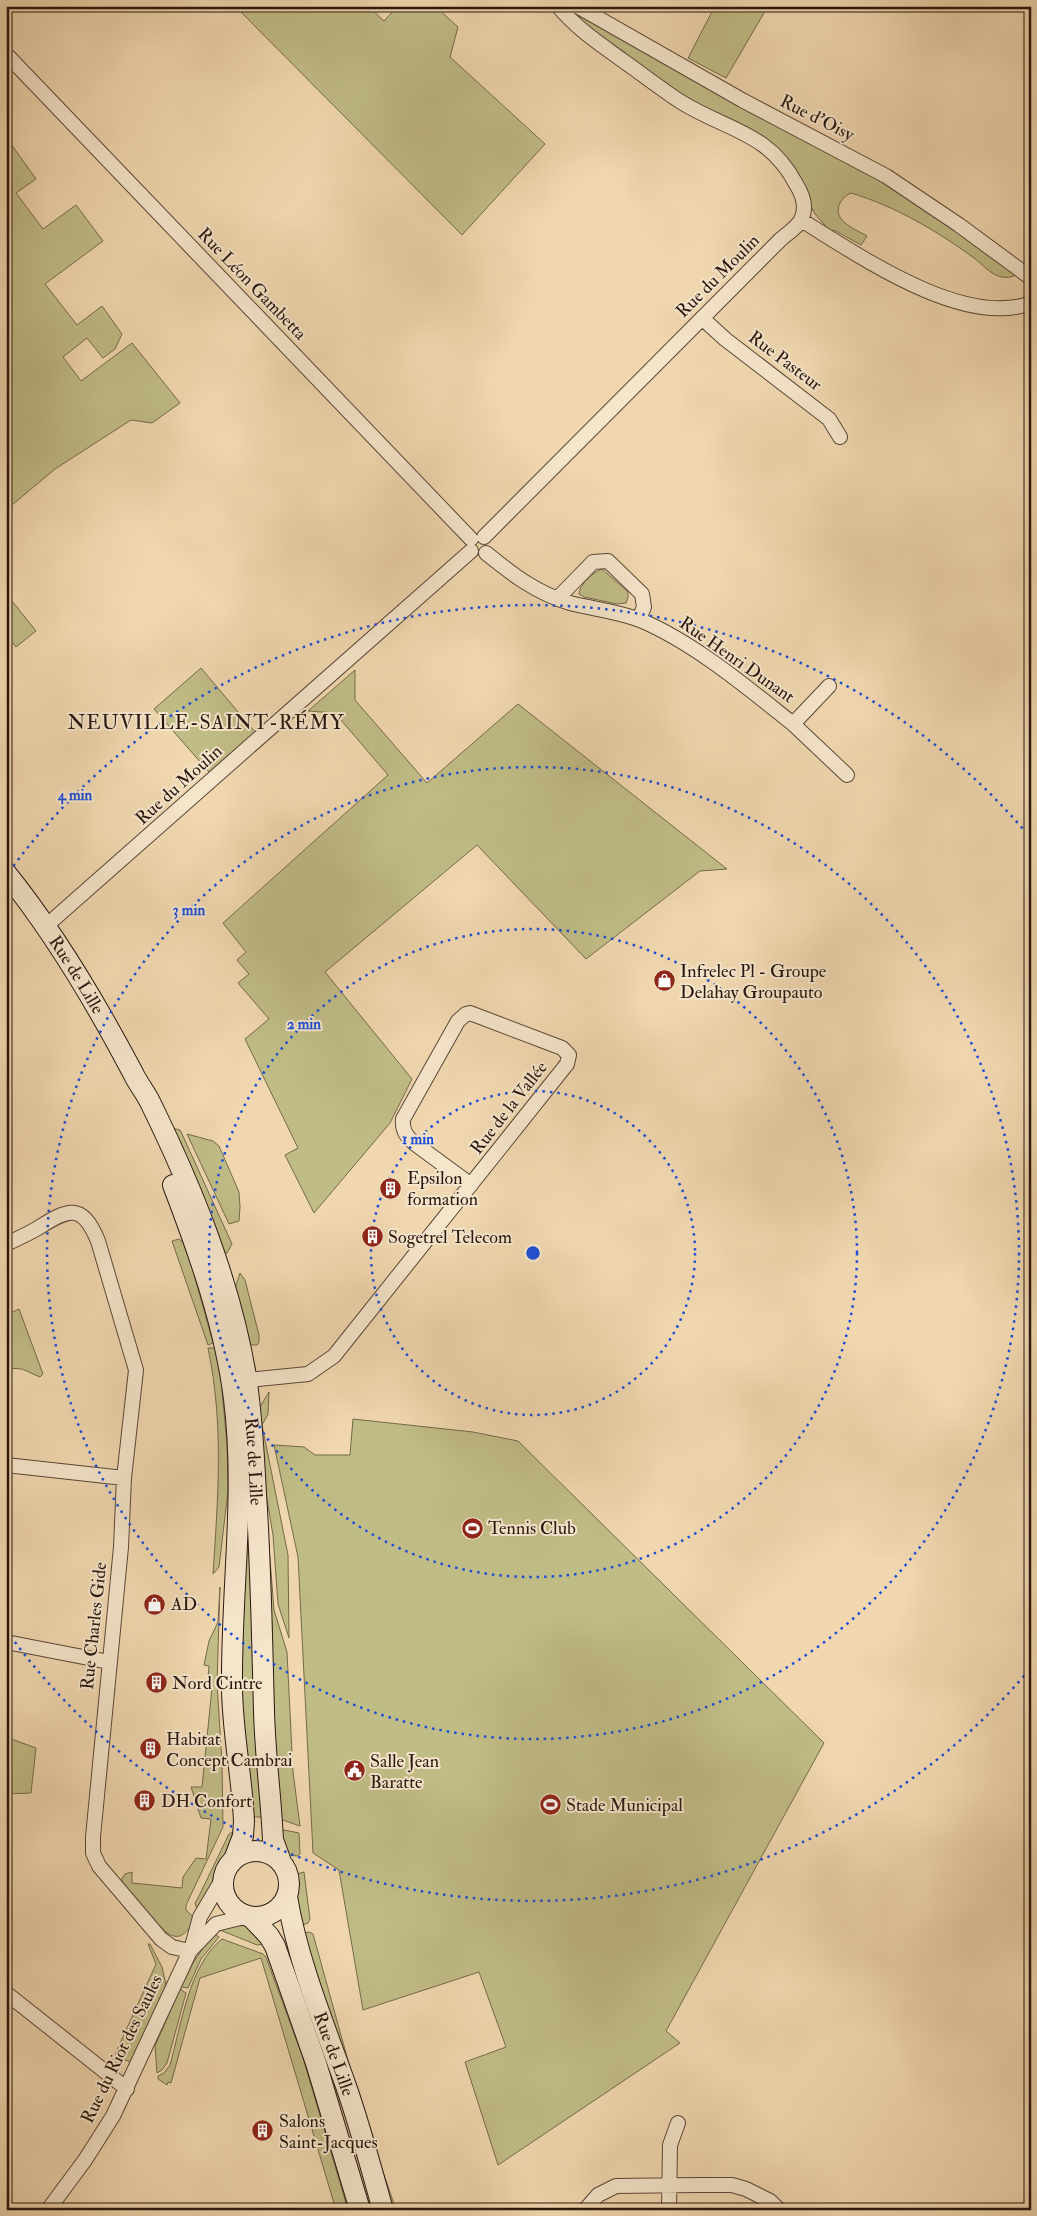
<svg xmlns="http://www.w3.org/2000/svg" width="1037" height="2216" font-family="'IM FELL Double Pica',serif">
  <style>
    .green { fill: #c0bc86; stroke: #746a4a }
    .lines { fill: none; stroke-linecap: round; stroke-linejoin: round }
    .minor-casing { stroke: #5a4737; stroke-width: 16 }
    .secondary-casing { stroke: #28170f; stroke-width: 22 }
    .minor { stroke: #f5e5cb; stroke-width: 14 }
    .secondary { stroke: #f5e5cb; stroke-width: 20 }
    .ring { fill: none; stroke: #1d4ed8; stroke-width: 2.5; stroke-dasharray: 2.5 5 }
    .labels { text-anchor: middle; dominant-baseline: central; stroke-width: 4; stroke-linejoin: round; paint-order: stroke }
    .street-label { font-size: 18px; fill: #28170f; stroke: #f5e5cb }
    .poi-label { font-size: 18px; fill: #28170f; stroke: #f5e5cb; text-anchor: start }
    .quarter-label { font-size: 20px; letter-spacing: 1px; fill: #28170f; stroke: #f5e5cb }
    .centre { fill: #1d4ed8; stroke: #f5e5cb; stroke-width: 2.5 }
    .ring-label { font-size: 15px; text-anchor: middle; font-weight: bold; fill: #1d4ed8; stroke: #f5e5cb; stroke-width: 4; stroke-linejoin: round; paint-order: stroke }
  </style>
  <rect width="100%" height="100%" fill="#f0d7af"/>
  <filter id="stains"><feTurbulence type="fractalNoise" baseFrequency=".004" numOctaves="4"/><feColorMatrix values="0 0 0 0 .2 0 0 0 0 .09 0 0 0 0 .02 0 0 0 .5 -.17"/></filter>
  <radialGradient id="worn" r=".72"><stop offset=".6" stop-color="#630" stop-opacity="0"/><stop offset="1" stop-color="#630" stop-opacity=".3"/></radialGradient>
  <!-- green -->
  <path class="green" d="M235,6H368L384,21L398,6H435L458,27L450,57L545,144L462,235Z
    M715,6H768L726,78L688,58Z
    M568,7L705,87L875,176L911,199L1015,273L1014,276C996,282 986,267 974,258C937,231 895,206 851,193C840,198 833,211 843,221C849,227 860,232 867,236L861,245L834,230L830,231L815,214L787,162L679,96L566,10Z
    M6,137L36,179L16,193L43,229L76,205L103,241L45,284L77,325L102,306L122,334L115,349L103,358L87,338L63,357L81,381L132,343L180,403L152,423L131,420L55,469L6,510Z
    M602,569L628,592V597L626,603L617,604L584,597L579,594C579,585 594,571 602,569Z
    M8,596L36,631L16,647L6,634V597Z
    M201,668L255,732L209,772L154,709Z
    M355,670V700L427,783L518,704L727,869L700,871L586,959L477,845L325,972L412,1079L390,1123L314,1213L285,1155L298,1148L245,1039L269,1019L238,983L249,974L237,960L246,952L223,923L388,775L335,713L308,711Z
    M172,1128L180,1130L182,1134L232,1244L227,1253L224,1252Z
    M187,1134L213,1141L219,1146L239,1192L240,1207L239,1221L229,1224Z
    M179,1239L186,1245L213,1343L208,1345L172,1241Z
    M240,1273L245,1280L259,1335V1342L257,1345H252L248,1342L234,1292Z
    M19,1309L43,1374L40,1377L22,1369L6,1368V1315Z
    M208,1348H215L221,1381L224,1385L222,1390L227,1444L228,1491L219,1567L213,1574C218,1497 224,1424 208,1348Z
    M269,1392L268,1414L262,1425L288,1555L289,1638L278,1604L273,1535L263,1476L260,1407Z
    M353,1419L473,1432L518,1441L824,1743L666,2031L680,2043L498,2165L465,2062L506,2047L479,1972L363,2010L339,1870L313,1853L298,1557L274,1445L304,1447L315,1455H350Z
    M245,1524L254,1525L267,1817H249L238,1736Z
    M268,1534L274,1610L287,1652L293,1772L300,1826L277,1818Z
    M220,1587L217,1683L222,1763L223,1827L186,1905V1910L194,1918C180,1952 164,1932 148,1913C139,1903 131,1893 122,1883V1878L125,1874L132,1872V1883L182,1888L183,1877L196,1858L206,1859L211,1819L201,1818L191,1787H202L212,1688L207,1687L209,1666L204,1665L209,1641L218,1622Z
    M6,1737L36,1748L31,1793L6,1794Z
    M238,1829C224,1856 213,1883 199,1910L197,1909L195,1903L198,1898L229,1834Z
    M279,1829L299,1833L300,1854L298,1856L285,1855Z
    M304,1872L310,1919L308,1923L300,1926L295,1898L299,1886L297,1874Z
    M237,1925L247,1926L264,1944L257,1945L220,1930Z
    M309,1932L313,1934L360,2104L396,2210H387L301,1934Z
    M213,1933L219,1937L201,1959L188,1988L181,1987L193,1963Z
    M222,1939L263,1954L266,1957L303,2058L348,2210H336L261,1958L200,1978L171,2083L168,2082L167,2085L158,2079V2076L164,2073L170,2065C181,2026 189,1965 222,1939Z
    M148,1944H150L162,1967L166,1985L131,2062L125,2060L116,2063L112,2061L156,1964Z
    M180,1989L186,1993L167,2063L162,2070L157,2073L155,2046Z"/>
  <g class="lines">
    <defs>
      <path id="minor" d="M577,6L742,100L886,176L959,225L1031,278
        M6,54L471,539
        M801,220C857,254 963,329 1031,303
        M702,318L725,339L829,419L840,437
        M484,537L779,241C786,234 796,229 801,220C807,208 803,195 796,184C769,132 726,130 681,102C661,89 642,74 622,60C600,44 576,28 558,6
        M486,553C512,574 536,593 570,603C593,609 617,611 640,620C693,642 748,688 793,724L829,686
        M557,599L593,562L608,561L642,594L644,607L639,619
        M793,724L847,775
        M46,926L471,551
        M6,1244C17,1239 28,1234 38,1228C68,1209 82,1202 98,1241L136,1370L124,1478L121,1547L93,1837V1853L99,1866L161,1939L172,1947L190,1951
        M238,1381L308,1374L334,1356L567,1064L569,1055L562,1048L470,1013L466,1014L458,1021L403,1119C402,1130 406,1136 414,1143L471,1185
        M6,1465L124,1478
        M6,1642L109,1662
        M191,1950L200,1917L223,1878
        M6,1993L127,2089
        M48,2210L85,2160L113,2116L190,1951L216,1924L248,1916
        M585,2210L598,2195L616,2186L698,2185H732L746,2189L770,2201L779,2210
        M669,2210L670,2145L678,2123"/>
      <g id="secondary">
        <path id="s1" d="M6,873C56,935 96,1003 133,1073C138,1084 146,1093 151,1104C193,1190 230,1281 246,1376C252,1415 254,1455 256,1494C261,1567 262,1639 264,1711C265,1754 271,1797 273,1840L280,1859"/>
        <path d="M173,1185C199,1253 225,1326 234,1399C246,1494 231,1590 232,1686C232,1731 242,1776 244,1821L243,1836L235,1857"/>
        <circle cx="256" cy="1884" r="33"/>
        <path id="s2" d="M287,1897C298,1962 324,2024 346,2086C360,2126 371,2168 383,2210"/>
        <path d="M251,1917L269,1936L275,1946L316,2063L360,2210"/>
      </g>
    </defs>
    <!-- minor casing -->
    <use href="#minor" class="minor-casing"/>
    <!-- secondary casing -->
    <use href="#secondary" class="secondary-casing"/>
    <!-- minor -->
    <use href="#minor" class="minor"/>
    <!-- secondary -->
    <use href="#secondary" class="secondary"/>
  </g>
  <!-- distance rings -->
  <g class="ring">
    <circle cx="533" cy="1253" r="162"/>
    <circle cx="533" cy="1253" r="324"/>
    <circle cx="533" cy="1253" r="486"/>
    <path d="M1029 1670A648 648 0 0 1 9 1634M9 872A648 648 0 0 1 1029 836"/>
  </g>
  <!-- icons -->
  <defs>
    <symbol id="shop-disc" viewBox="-11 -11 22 22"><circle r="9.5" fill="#8f2418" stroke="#f5e5cb"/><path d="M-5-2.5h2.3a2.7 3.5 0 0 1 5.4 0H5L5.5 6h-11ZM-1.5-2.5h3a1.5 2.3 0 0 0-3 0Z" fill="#fff"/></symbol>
    <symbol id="building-disc" viewBox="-11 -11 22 22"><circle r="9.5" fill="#8f2418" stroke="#f5e5cb"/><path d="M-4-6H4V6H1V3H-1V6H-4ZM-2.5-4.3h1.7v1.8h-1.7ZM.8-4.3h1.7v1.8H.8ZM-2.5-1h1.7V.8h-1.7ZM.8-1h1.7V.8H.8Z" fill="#fff"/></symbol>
    <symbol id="stadium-disc" viewBox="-11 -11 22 22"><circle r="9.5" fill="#8f2418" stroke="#f5e5cb"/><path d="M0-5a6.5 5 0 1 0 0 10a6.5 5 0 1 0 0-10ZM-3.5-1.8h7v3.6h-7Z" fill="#fff"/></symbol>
    <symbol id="civic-disc" viewBox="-11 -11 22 22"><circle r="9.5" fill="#8f2418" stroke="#f5e5cb"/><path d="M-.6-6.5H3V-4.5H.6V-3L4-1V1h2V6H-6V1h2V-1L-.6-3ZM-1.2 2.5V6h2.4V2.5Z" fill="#fff"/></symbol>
  </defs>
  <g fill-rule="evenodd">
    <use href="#shop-disc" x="652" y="968" width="25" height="25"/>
    <use href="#building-disc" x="378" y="1176" width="25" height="25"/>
    <use href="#building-disc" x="360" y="1224" width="25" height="25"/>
    <use href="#stadium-disc" x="460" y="1516" width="25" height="25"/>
    <use href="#shop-disc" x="142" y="1592" width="25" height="25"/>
    <use href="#building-disc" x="144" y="1670" width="25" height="25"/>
    <use href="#building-disc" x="138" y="1736" width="25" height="25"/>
    <use href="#civic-disc" x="342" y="1758" width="25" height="25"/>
    <use href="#building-disc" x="132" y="1788" width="25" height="25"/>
    <use href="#stadium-disc" x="538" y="1792" width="25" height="25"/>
    <use href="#building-disc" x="250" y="2118" width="25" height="25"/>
  </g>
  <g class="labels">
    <!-- street labels -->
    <g class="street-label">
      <text transform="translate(817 118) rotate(27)">Rue d'Oisy</text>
      <text transform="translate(718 276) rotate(-45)">Rue du Moulin</text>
      <text transform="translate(252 284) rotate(46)">Rue Léon Gambetta</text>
      <text transform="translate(785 361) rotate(37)">Rue Pasteur</text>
      <text transform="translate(737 660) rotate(35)">Rue Henri Dunant</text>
      <text transform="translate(179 785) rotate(-42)">Rue du Moulin</text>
      <text stroke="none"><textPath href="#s1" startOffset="124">Rue de Lille</textPath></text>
      <text transform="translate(509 1108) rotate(-52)">Rue de la Vallée</text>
      <text stroke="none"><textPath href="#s1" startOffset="648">Rue de Lille</textPath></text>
      <text transform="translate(94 1626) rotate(-84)">Rue Charles Gide</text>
      <text transform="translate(122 2049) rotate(-64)">Rue du Riot des Saules</text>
      <text stroke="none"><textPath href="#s2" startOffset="164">Rue de Lille</textPath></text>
    </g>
    <!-- poi labels -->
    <g class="poi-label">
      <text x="680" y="971">Infrelec Pl - Groupe<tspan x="680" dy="21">Delahay Groupauto</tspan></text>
      <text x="407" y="1178">Epsilon<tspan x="407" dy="21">formation</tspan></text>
      <text x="388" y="1237">Sogetrel Telecom</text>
      <text x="488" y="1528">Tennis Club</text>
      <text x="171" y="1604">AD</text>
      <text x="172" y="1683">Nord Cintre</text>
      <text x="166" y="1739">Habitat<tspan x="166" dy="21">Concept Cambrai</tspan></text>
      <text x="370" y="1761">Salle Jean<tspan x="370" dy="21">Baratte</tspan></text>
      <text x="161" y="1801">DH Confort</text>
      <text x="566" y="1805">Stade Municipal</text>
      <text x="279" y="2121">Salons<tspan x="279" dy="21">Saint-Jacques</tspan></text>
    </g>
    <!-- quarter labels -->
    <g class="quarter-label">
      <text x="206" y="722">NEUVILLE-SAINT-RÉMY</text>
    </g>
  </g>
  <circle cx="533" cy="1253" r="8" class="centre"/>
  <g class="ring-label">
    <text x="75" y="800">4 min</text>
    <text x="189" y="915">3 min</text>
    <text x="304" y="1029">2 min</text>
    <text x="418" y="1144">1 min</text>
  </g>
  <!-- margin -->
  <rect width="1037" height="2216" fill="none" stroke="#f0d7af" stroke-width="25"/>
  <rect x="8" y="8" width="1022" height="2201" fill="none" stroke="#28170f" stroke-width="2.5"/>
  <rect x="12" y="12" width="1012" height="2191" fill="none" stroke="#28170f"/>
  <rect width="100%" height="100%" filter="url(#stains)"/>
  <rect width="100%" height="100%" fill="url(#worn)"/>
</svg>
